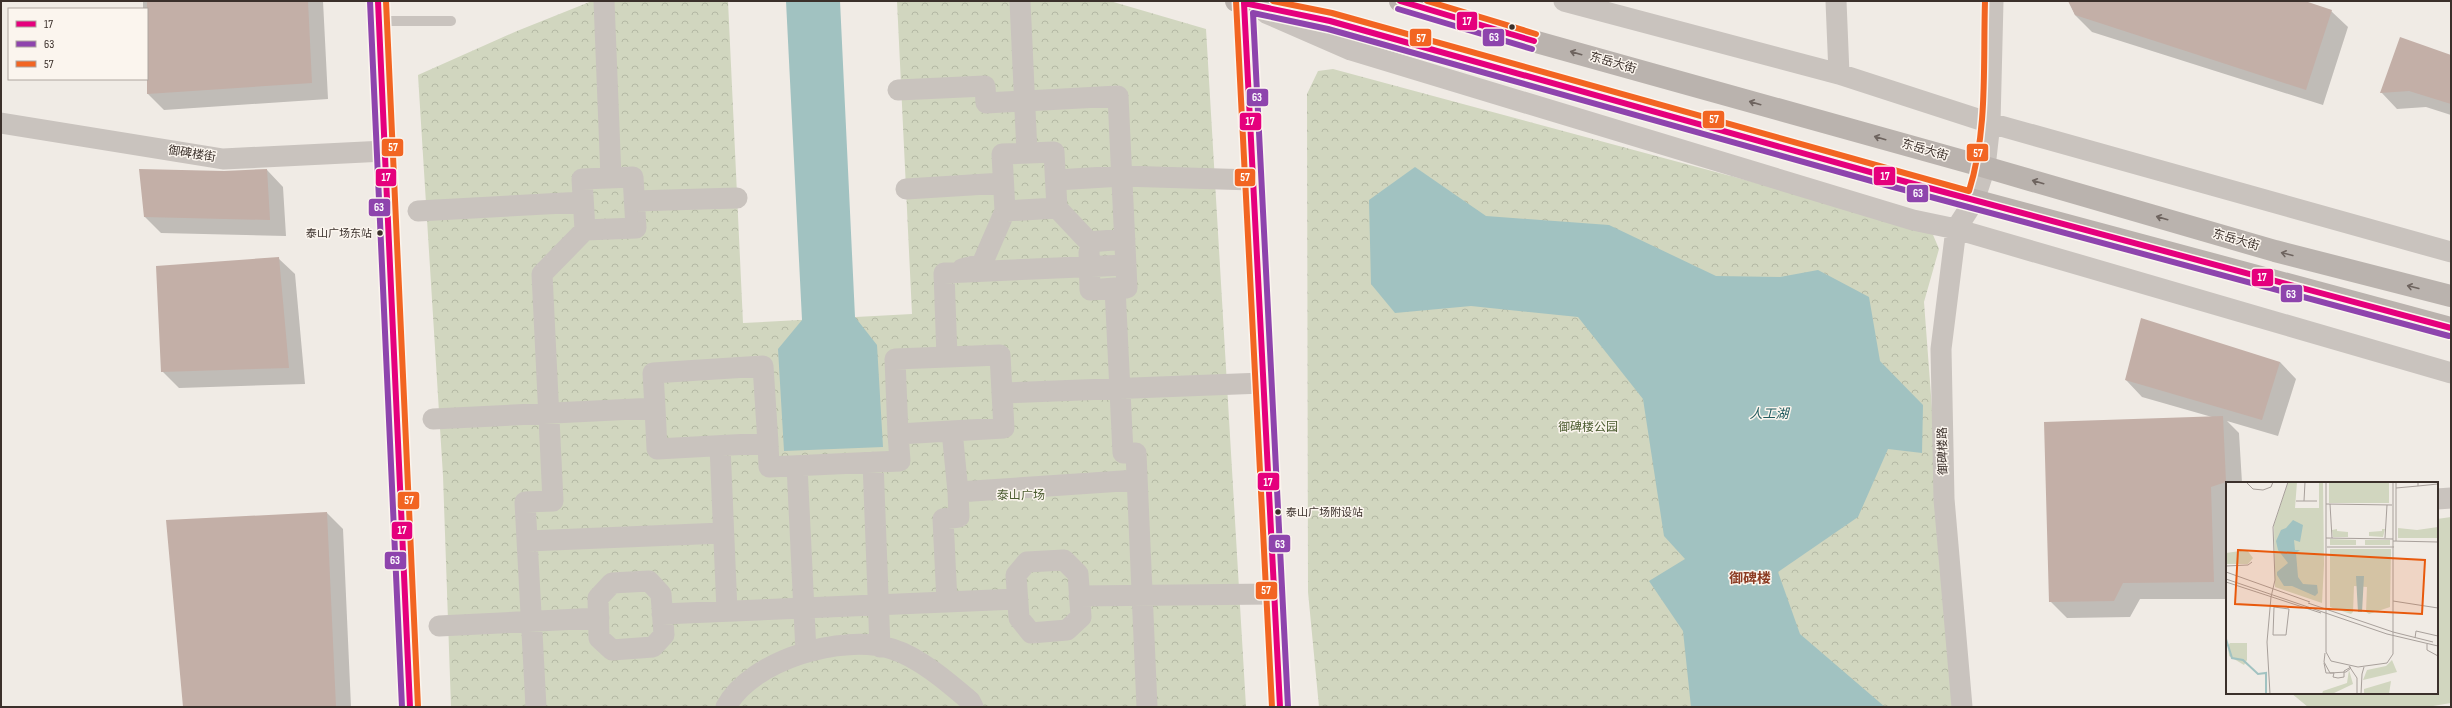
<svg xmlns="http://www.w3.org/2000/svg" width="2452" height="708" font-family="'Sofia Sans Condensed','Noto Sans SC',sans-serif">
  <style>
    .park { fill: url(#park-crowns) }
    .pitch { fill: #d1d6bf }
    .water { fill: #a1c2c1 }
    .shadow { fill: #0003 }
    .building { fill: #c3afa7 }
    .lines { fill: none; stroke-linecap: round; stroke-linejoin: round }
    .lane { stroke: #c9c3be; stroke-width: 10 }
    .street { stroke: #c9c3be; stroke-width: 21 }
    .secondary { stroke: #bab3ae; stroke-width: 22 }
    .bus-1-casing { stroke: #fbf5ee; stroke-width: 9 }
    .bus-2-casing { stroke: #fbf5ee; stroke-width: 9 }
    .bus-3-casing { stroke: #fbf5ee; stroke-width: 9 }
    .bus-1 { stroke: #e5007d; stroke-width: 6 }
    .bus-2 { stroke: #8e44ad; stroke-width: 6 }
    .bus-3 { stroke: #f26522; stroke-width: 6 }
    .oneway { stroke: #6e645f }
    .bus-dot { fill: #3b302b; stroke: #fbf5ee; stroke-width: 1.5 }
    .labels { text-anchor: middle; dominant-baseline: central; stroke-width: 3; stroke-linejoin: round; paint-order: stroke }
    .bus-label { font-size: 11px; fill: #3b302b; stroke: #fbf5ee; text-anchor: end }
    .street-label { font-size: 12px; fill: #3b302b; stroke: #fbf5ee }
    .park-label { font-size: 12px; fill: #4a5a2e; stroke: #fbf5ee }
    .water-label { font-size: 13px; font-style: italic; fill: #1f5a5e; stroke: #fbf5ee }
    .quarter-label { font-size: 14px; font-weight: bold; fill: #8c3b22; stroke: #fbf5ee }
    .inset-river { fill: none; stroke: #a1c2c1; stroke-width: 2 }
    .inset-road { fill: none; stroke: #a8a09b; stroke-width: 1 }
    .view { fill: #e8590c; fill-opacity: 0.15; stroke: #e8590c; stroke-width: 2 }
    .inset-edge { fill: none; stroke: #3b302b; stroke-width: 2 }
    .line-badge { stroke: #fbf5ee; stroke-width: 1.5 }
    .badge-label { font-size: 11px; text-anchor: middle; font-weight: bold; fill: #fff }
  </style>
  <defs>
    <pattern id="park-crowns" width="20" height="18" patternUnits="userSpaceOnUse"><rect width="20" height="18" fill="#d1d6bf"/><path d="M2 6a3 3 0 1 1 6 0M12 15a3 3 0 1 1 6 0" fill="none" stroke="#b4b8a4"/></pattern>
  </defs>
  <rect width="100%" height="100%" fill="#f0ebe5"/>
  <!-- park -->
  <path class="park" d="M592,1H728L743,323L912,314L897,1H1110L1206,29L1246,707H451L443,476L418,75L517,31Z
    M1333,69L1931,230L1939,249L1924,302L1945,582L1960,707H1319L1308,592L1307,94L1318,71Z"/>
  <!-- pitch -->
  <path class="pitch" d="M2451,517V703L2427,707H2308L2291,693H2437V519Z"/>
  <!-- water -->
  <path class="water" d="M786,1H840L855,317L877,345L883,447L784,451L778,349L802,320Z
    M1415,167L1486,216L1609,225L1716,276L1780,277L1818,270L1869,297L1880,361L1923,405L1922,453L1888,449L1858,517L1778,572L1800,634L1885,707H1691L1683,631L1649,581L1685,559L1664,536L1643,399L1578,317L1471,306L1395,313L1371,284L1369,200Z"/>
  <!-- shadow -->
  <path class="shadow" d="M143,1H323L328,99L164,110L148,94L147,9H143Z
    M2069,1H2301L2331,11L2348,27L2323,105L2092,32L2075,15Z
    M2451,56V115L2426,107L2397,109L2381,92Z
    M267,170L283,187L286,236L161,233L145,217Z
    M278,258L295,274L305,384L179,388L162,371Z
    M2280,362L2296,379L2278,436L2227,421L2239,433L2242,483H2227V599H2140L2130,617L2067,618L2050,601L2212,417L2142,397L2126,380Z
    M327,513L343,529L351,707H184Z"/>
  <!-- building -->
  <path class="building" d="M147,1H308L312,83L147,94Z
    M2068,1H2305L2332,10L2306,90L2075,15Z
    M2400,37L2451,55V104L2409,91L2380,93Z
    M139,169L224,171L267,169L270,220L144,217Z
    M279,257L289,368L161,372L156,266Z
    M2141,318L2280,362L2262,420L2125,380Z
    M2223,416L2226,482L2211,487L2214,582L2123,583L2114,601L2049,602L2044,422Z
    M327,512L336,707H183L166,520Z"/>
  <g class="lines">
    <!-- lane -->
    <path class="lane" d="M380,21H451"/>
    <!-- street -->
    <path class="street" d="M604,1L611,178
      M1020,1L1027,153
      M1564,1L1839,74L1990,123L2451,252
      M1836,1L1839,74
      M1266,13L1351,50L1913,220L1956,229L2451,373
      M898,90L985,86L986,103L1118,96L1127,288H1115L1123,453H1136L1147,707
      M1,123L223,159L385,151
      M1054,152L1057,208L1005,211L1002,154Z
      M1056,180L1122,176L1253,180
      M906,189L1003,183
      M634,201L737,198
      M1057,208L1089,242L1125,239
      M418,211L583,202
      M1089,252L1090,290L1115,288
      M962,269L982,264L1005,211
      M947,357L944,273L1126,265
      M655,408L653,373L763,366L768,443
      M433,419L655,408L657,449L768,443L769,467L900,461L898,434L1004,428L1002,393L1263,383
      M952,431L958,492L1137,480
      M898,434L895,359L1000,355L1002,393
      M720,446L727,611
      M873,462L880,647
      M797,466L806,652
      M2437,499L2451,498
      M528,541L723,533
      M1064,560L1078,574L1081,617L1067,630L1031,633L1019,618L1016,575L1027,562Z
      M649,581L661,594L664,635L653,647L612,650L599,638L598,598L612,583Z
      M1079,596L1274,594
      M947,602L943,519L959,517L958,492
      M662,614L1017,599
      M439,626L599,618
      M536,707L525,502L553,501L542,274L585,230L636,228L633,177L582,179L585,230
      M726,707C751,660 842,633 892,649C919,657 949,683 970,701L973,707
      M1962,707L1944,499L1941,349L1956,229L1974,201L1985,167L1990,123L1993,1"/>
    <!-- secondary -->
    <path class="secondary" d="M378,1L410,707
      M1236,1L1330,21L1888,177L2451,328
      M1243,1L1280,707
      M1400,1L1508,34L1985,167L2275,251L2451,296"/>
    <defs>
      <path id="bus-1" d="M378,1L410,707
        M1400,1L1534,41
        M1280,707L1244,3L1330,21L1888,177L2451,328"/>
      <path id="bus-2" d="M370,1L402,707
        M1398,9L1532,49
        M1288,707L1253,13L1328,29L1886,185L2449,336"/>
      <path id="bus-3" d="M386,1L418,707
        M1236,1L1272,707
        M1273,1L1332,13L1969,191C1988,131 1983,64 1985,1
        M1427,1L1536,34"/>
    </defs>
    <!-- bus-1 casing -->
    <use href="#bus-1" class="bus-1-casing"/>
    <!-- bus-2 casing -->
    <use href="#bus-2" class="bus-2-casing"/>
    <!-- bus-3 casing -->
    <use href="#bus-3" class="bus-3-casing"/>
    <!-- bus-1 -->
    <use href="#bus-1" class="bus-1"/>
    <!-- bus-2 -->
    <use href="#bus-2" class="bus-2"/>
    <!-- bus-3 -->
    <use href="#bus-3" class="bus-3"/>
  </g>
  <!-- one-way arrows -->
  <defs><path id="oneway-shaft" d="M-6 0H5M1.5-3L5.5 0L1.5 3" fill="none" stroke-width="1.6" stroke-linecap="round" stroke-linejoin="round"/></defs>
  <g class="oneway">
    <use href="#oneway-shaft" transform="translate(1576 53) rotate(-164)"/>
    <use href="#oneway-shaft" transform="translate(1755 103) rotate(-164)"/>
    <use href="#oneway-shaft" transform="translate(1880 138) rotate(-164)"/>
    <use href="#oneway-shaft" transform="translate(2038 182) rotate(-164)"/>
    <use href="#oneway-shaft" transform="translate(2162 218) rotate(-164)"/>
    <use href="#oneway-shaft" transform="translate(2287 254) rotate(-166)"/>
    <use href="#oneway-shaft" transform="translate(2413 287) rotate(-166)"/>
  </g>
  <!-- markers -->
  <g class="bus-dot">
    <circle cx="1512" cy="27" r="3.5"/>
    <circle cx="380" cy="233" r="3.5"/>
    <circle cx="1278" cy="512" r="3.5"/>
  </g>
  <g class="labels">
    <!-- bus labels -->
    <g class="bus-label">
      <text x="372" y="233">泰山广场东站</text>
      <text x="1286" y="512" text-anchor="start">泰山广场附设站</text>
    </g>
    <!-- street labels -->
    <g class="street-label">
      <text transform="translate(1613 63) rotate(16)">东岳大街</text>
      <text transform="translate(1925 150) rotate(16)">东岳大街</text>
      <text transform="translate(192 154) rotate(9)">御碑楼街</text>
      <text transform="translate(2236 240) rotate(16)">东岳大街</text>
      <text transform="translate(1943 451) rotate(-91)">御碑楼路</text>
    </g>
    <!-- park labels -->
    <g class="park-label">
      <text x="1588" y="427">御碑楼公园</text>
      <text x="1021" y="495">泰山广场</text>
    </g>
    <!-- water labels -->
    <g class="water-label">
      <text x="1769" y="414">人工湖</text>
    </g>
    <!-- quarter labels -->
    <g class="quarter-label">
      <text x="1750" y="578">御碑楼</text>
    </g>
  </g>
  <!-- overview -->
  <g transform="translate(2226 482)">
    <rect width="212" height="212" fill="#f0ebe5"/>
    <path d="M103,0H163V21H103Z" fill="#d1d6bf"/>
    <path d="M111,47V49L122,50V55H107L106,48ZM156,47H159L157,55L143,54V50L156,49ZM104,57L130,58V63H104ZM139,58H164V63H139Z" fill="#d1d6bf"/>
    <path d="M62,0H71L69,26H93V0H97L98,82L96,121L49,105L48,43ZM212,45V56H172V46L191,48ZM104,67H165L164,125L143,132L140,130L141,105L128,104L127,130L125,132L104,125ZM4,161H21V178L18,183L3,174L2,164ZM166,178L171,190L137,198L141,188L160,184ZM123,188L127,202L106,212H96L97,209L121,201ZM165,199L163,212H138V207Z" fill="#d1d6bf"/>
    <path d="M21,68L27,76L22,82H0V71Z" fill="#d1d6bf"/>
    <path d="M67,38L77,43L74,60L68,58L69,68H74L70,71L72,95L77,102L91,103L92,111L89,114L66,104H58L51,93V90L62,81L52,68L50,59L55,48L60,46ZM130,94H138L136,130H132Z" fill="#a1c2c1"/>
    <path class="inset-river" d="M0,157L6,176L17,178L32,192L40,191V212"/>
    <path class="inset-road" d="M20,0L27,7L37,8L45,5L47,0M100,0V170L105,179L132,185L161,181L167,172V0M170,0V59M192,0V4L212,2M170,6L192,4M70,19H78L79,0M78,19H91M100,22L166,23M104,22L106,56M100,56L167,57M159,56L161,23M167,59L212,60M101,65H168M0,84L22,83L26,80M0,90L84,120M0,97L161,152L212,164M0,100L95,131M167,119L212,126M82,121L167,150L207,160M48,125L63,127L60,153H47ZM189,156L190,149L212,154M201,162V168L212,174M99,171L98,180L104,191L120,190L125,186M98,181L100,191H108L107,195L112,196L118,195V189L125,185M123,184L131,196V212M44,212L41,160L45,115L49,98L47,45L62,0M135,212L136,192L138,185"/>
    <path class="view" d="M12,68L199,78L196,132L9,122Z"/>
    <rect width="212" height="212" class="inset-edge"/>
  </g>
  <g class="line-badge">
    <rect x="1456" y="11" width="22" height="20" rx="4" fill="#e5007d"/>
    <rect x="1482" y="28" width="23" height="19" rx="4" fill="#8e44ad"/>
    <rect x="1409" y="28" width="23" height="19" rx="4" fill="#f26522"/>
    <rect x="1246" y="88" width="23" height="19" rx="4" fill="#8e44ad"/>
    <rect x="1702" y="110" width="23" height="19" rx="4" fill="#f26522"/>
    <rect x="1239" y="112" width="23" height="19" rx="4" fill="#e5007d"/>
    <rect x="381" y="138" width="23" height="19" rx="4" fill="#f26522"/>
    <rect x="1966" y="143" width="23" height="19" rx="4" fill="#f26522"/>
    <rect x="1873" y="166" width="23" height="20" rx="4" fill="#e5007d"/>
    <rect x="375" y="168" width="22" height="19" rx="4" fill="#e5007d"/>
    <rect x="1234" y="168" width="22" height="19" rx="4" fill="#f26522"/>
    <rect x="1906" y="184" width="23" height="19" rx="4" fill="#8e44ad"/>
    <rect x="368" y="198" width="23" height="19" rx="4" fill="#8e44ad"/>
    <rect x="2251" y="268" width="23" height="19" rx="4" fill="#e5007d"/>
    <rect x="2280" y="284" width="23" height="19" rx="4" fill="#8e44ad"/>
    <rect x="1257" y="472" width="23" height="19" rx="4" fill="#e5007d"/>
    <rect x="397" y="491" width="23" height="19" rx="4" fill="#f26522"/>
    <rect x="391" y="521" width="22" height="19" rx="4" fill="#e5007d"/>
    <rect x="1268" y="534" width="23" height="19" rx="4" fill="#8e44ad"/>
    <rect x="384" y="551" width="23" height="19" rx="4" fill="#8e44ad"/>
    <rect x="1255" y="581" width="23" height="19" rx="4" fill="#f26522"/>
  </g>
  <g class="badge-label">
    <text x="1467" y="25">17</text>
    <text x="1494" y="41">63</text>
    <text x="1421" y="42">57</text>
    <text x="1257" y="101">63</text>
    <text x="1714" y="123">57</text>
    <text x="1250" y="125">17</text>
    <text x="393" y="151">57</text>
    <text x="1978" y="157">57</text>
    <text x="1885" y="180">17</text>
    <text x="386" y="181">17</text>
    <text x="1245" y="181">57</text>
    <text x="1918" y="197">63</text>
    <text x="379" y="211">63</text>
    <text x="2262" y="281">17</text>
    <text x="2291" y="298">63</text>
    <text x="1268" y="486">17</text>
    <text x="409" y="504">57</text>
    <text x="402" y="534">17</text>
    <text x="1280" y="548">63</text>
    <text x="395" y="564">63</text>
    <text x="1266" y="594">57</text>
  </g>
  <!-- border -->
  <rect width="2452" height="708" fill="none" stroke="#3b302b" stroke-width="4"/>
  <!-- legend -->
  <rect x="8" y="8" width="140" height="72" fill="#fbf5ee" stroke="#aea6a0"/>
  <rect x="16" y="21" width="20" height="6" fill="#e5007d" stroke="#aea6a0"/>
  <text x="44" y="28" font-size="12" fill="#3b302b">17</text>
  <rect x="16" y="41" width="20" height="6" fill="#8e44ad" stroke="#aea6a0"/>
  <text x="44" y="48" font-size="12" fill="#3b302b">63</text>
  <rect x="16" y="61" width="20" height="6" fill="#f26522" stroke="#aea6a0"/>
  <text x="44" y="68" font-size="12" fill="#3b302b">57</text>
</svg>
